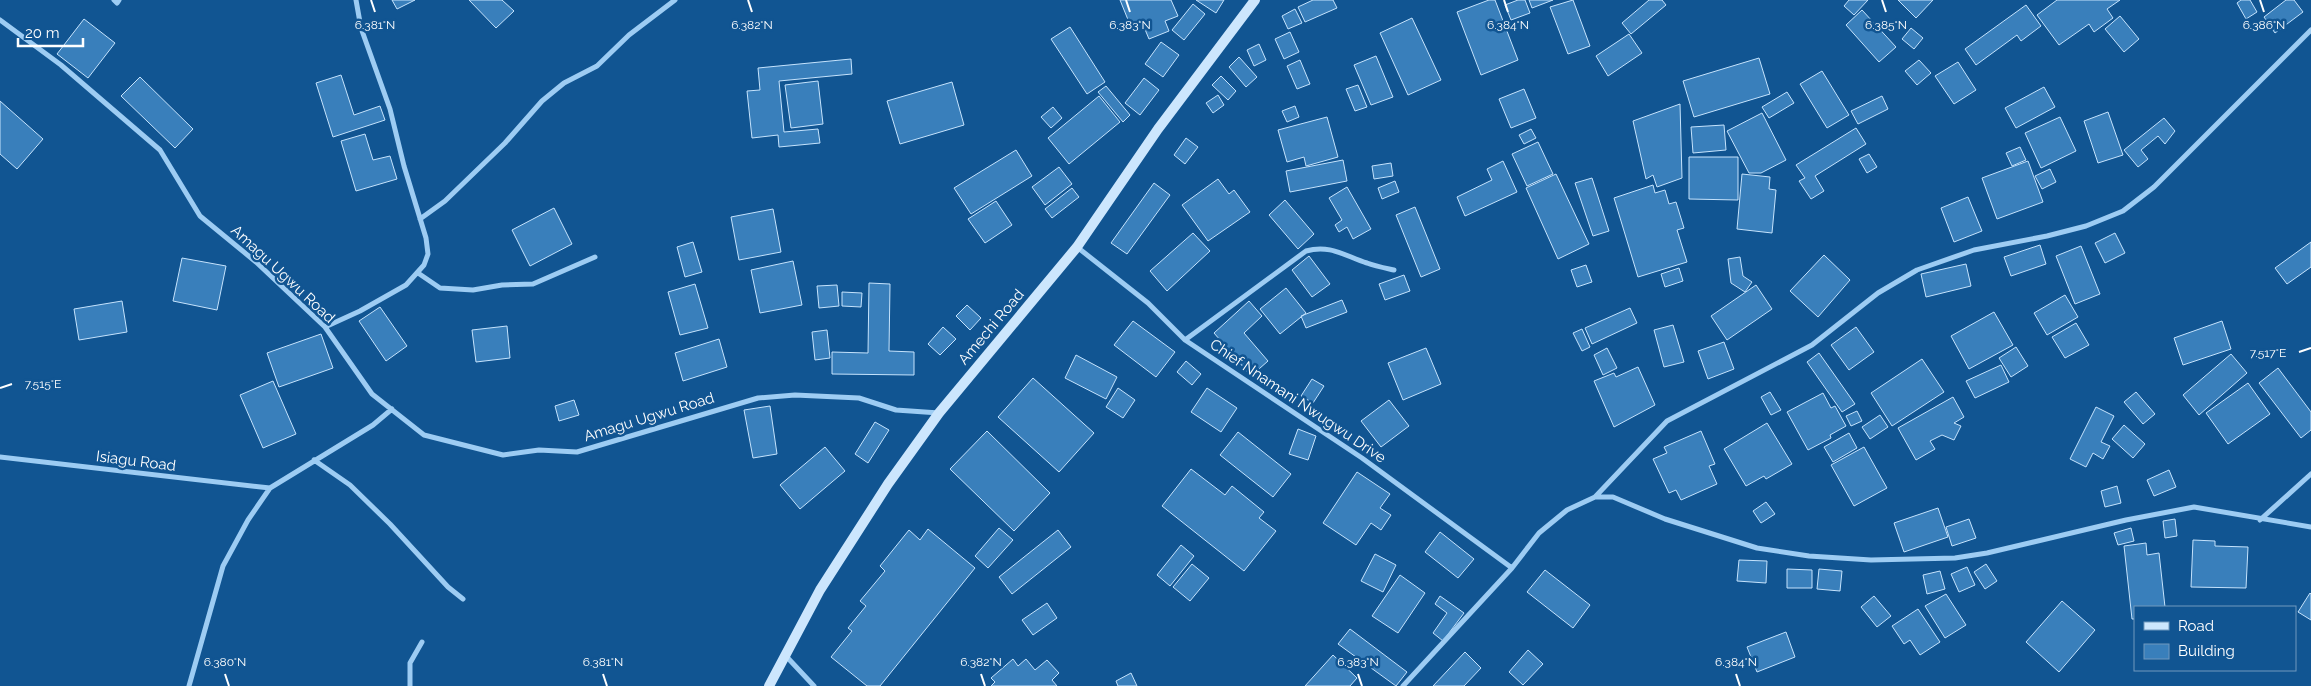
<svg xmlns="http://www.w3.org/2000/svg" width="2311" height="686" font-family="Raleway,sans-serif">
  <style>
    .building { fill: #397fbb; stroke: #c5e3fd }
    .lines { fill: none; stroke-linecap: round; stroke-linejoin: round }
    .street { stroke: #9dccf3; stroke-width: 5 }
    .secondary { stroke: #cce6fd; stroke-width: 10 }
    .ticks { fill: none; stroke: #fff; stroke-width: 2 }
    .labels { text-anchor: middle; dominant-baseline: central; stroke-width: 5; stroke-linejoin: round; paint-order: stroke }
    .street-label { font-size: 15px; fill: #fff; stroke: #115592 }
    .ticks-label { font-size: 12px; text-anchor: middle; fill: #fff; stroke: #115592; stroke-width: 5; stroke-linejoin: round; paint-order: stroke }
  </style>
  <rect width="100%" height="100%" fill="#115592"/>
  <!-- building -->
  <path class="building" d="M392,0H415L397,9Z
    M469,0H502L514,11L496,28Z
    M1120,0H1171L1178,16L1165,21L1169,31L1149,39L1144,27L1133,32Z
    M1196,0H1224L1216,13Z
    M1313,0H1333L1337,8L1305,22L1298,7Z
    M1489,0H1495L1518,60L1481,75L1457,12Z
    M1518,0H1525L1530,13L1511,20L1505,5Z
    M1529,0H1553L1532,8Z
    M1573,0L1590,46L1568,54L1550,7Z
    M1649,0H1662L1666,5L1631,34L1622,23Z
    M1849,0H1868L1854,15L1844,6Z
    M1898,0H1933L1916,18Z
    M2057,0H2120L2107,9L2113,18L2094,32L2089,24L2059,45L2037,15Z
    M2241,0H2250L2257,12L2246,19L2237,3Z
    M2286,0H2294L2303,12L2275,33L2264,17Z
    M1193,4L1205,14L1184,40L1172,30Z
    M2026,5L2041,26L2021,41L2017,35L1976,65L1965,49Z
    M1295,9L1302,23L1288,29L1282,16Z
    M1862,10L1896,47L1879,62L1846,25Z
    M2120,16L2139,39L2124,52L2105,29Z
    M1412,18L1441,80L1408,95L1380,33Z
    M84,19L115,43L88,78L57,54Z
    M1070,27L1105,82L1087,94L1051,39Z
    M1911,28L1923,38L1914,49L1902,39Z
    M1290,32L1299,52L1284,59L1275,39Z
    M1629,34L1642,53L1608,76L1596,56Z
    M1161,42L1179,55L1163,77L1145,64Z
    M1259,44L1266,60L1254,66L1247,50Z
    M1376,56L1393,97L1371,105L1354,65Z
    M1239,57L1257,77L1246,87L1229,67Z
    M1759,58L1770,94L1694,117L1683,81Z
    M851,59L852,74L779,81L784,132L818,129L820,143L779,147L778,135L752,138L747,91L760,90L758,68Z
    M1300,60L1310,84L1297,89L1287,66Z
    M1919,60L1931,73L1917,85L1905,71Z
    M1958,62L1976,90L1954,104L1935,76Z
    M1822,71L1849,115L1827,128L1800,84Z
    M341,75L354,115L380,106L385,120L333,137L316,83Z
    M1221,76L1236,91L1228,100L1212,85Z
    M140,77L193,129L175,148L121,96Z
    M1144,78L1159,90L1140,115L1125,103Z
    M818,81L823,124L791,128L785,85Z
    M952,82L964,125L900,144L887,101Z
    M1358,85L1367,107L1355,111L1346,89Z
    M1106,86L1130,115L1123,122L1098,92Z
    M2044,87L2055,107L2016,128L2005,108Z
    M1524,89L1536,118L1511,128L1499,99Z
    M1787,92L1794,103L1769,118L1762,107Z
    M1218,95L1224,105L1213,113L1206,103Z
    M1099,96L1120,122L1069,164L1048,138Z
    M1882,96L1888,109L1858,124L1851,111Z
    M0,101L43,139L17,169L0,154Z
    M1680,104L1682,178L1657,187L1653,175L1646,179L1633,121Z
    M1295,106L1299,117L1287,122L1282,111Z
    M1053,107L1062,118L1051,128L1041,117Z
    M2108,112L2123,155L2098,163L2084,121Z
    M1762,113L1786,160L1761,173H1749L1727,131Z
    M1327,117L1338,157L1306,166L1304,157L1287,162L1278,130Z
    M2060,117L2076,151L2041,168L2025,133Z
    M2164,118L2175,131L2165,144L2158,136L2141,150L2148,159L2138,167L2124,150Z
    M1724,125L1726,150L1693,153L1691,127Z
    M1856,128L1866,144L1815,176L1824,191L1811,199L1799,181L1805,178L1796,165Z
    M1531,129L1536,138L1524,144L1519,135Z
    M365,134L373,160L390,156L397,179L356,191L341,141Z
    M1186,138L1198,147L1185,164L1174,155Z
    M1538,142L1553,174L1527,186L1512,154Z
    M2020,147L2026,160L2012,166L2006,153Z
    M1016,150L1032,176L971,214L954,188Z
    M1869,154L1877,167L1867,173L1859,159Z
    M1689,157H1738V200L1689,199Z
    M1343,160L1347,181L1290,192L1286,171Z
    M1503,161L1517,192L1465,216L1457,197L1492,180L1487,169Z
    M2028,161L2043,202L1997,219L1982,178Z
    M1391,163L1393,176L1374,179L1372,166Z
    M1059,167L1072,184L1045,205L1032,187Z
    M2050,169L2056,182L2042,189L2035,176Z
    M1556,174L1589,244L1558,259L1526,188Z
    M1742,174L1770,177L1769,189L1776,190L1772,233L1737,229Z
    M1592,178L1609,231L1593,236L1575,183Z
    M1218,179L1229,194L1234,190L1250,212L1208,241L1182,205Z
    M1395,181L1399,192L1382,199L1378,188Z
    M1154,183L1170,195L1127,254L1111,243Z
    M1653,185L1655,193L1665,190L1669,204L1676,202L1684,228L1677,230L1687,262L1638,277L1614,198Z
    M1347,187L1371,229L1353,239L1347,227L1339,232L1335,225L1342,220L1329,198Z
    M1072,188L1079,197L1052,218L1045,209Z
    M1968,197L1982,231L1954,242L1941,208Z
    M1285,200L1314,234L1298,249L1269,215Z
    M996,201L1012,225L985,243L968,219Z
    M1415,207L1440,269L1421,277L1396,215Z
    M554,208L572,244L530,266L512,230Z
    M773,209L781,252L739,260L731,217Z
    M1193,233L1210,251L1167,291L1150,271Z
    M2115,233L2125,253L2105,263L2095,243Z
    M693,242L702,272L685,277L677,247Z
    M2311,242V267L2287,284L2275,268Z
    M2040,245L2046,264L2011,276L2004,257Z
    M2081,246L2100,294L2075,304L2056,256Z
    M1824,255L1850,280L1818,317L1790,291Z
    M1309,256L1330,284L1312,297L1292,270Z
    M1740,257L1743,276L1752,282L1745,292L1731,283L1728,259Z
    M182,258L226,266L217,310L173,301Z
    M793,261L802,305L760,313L751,270Z
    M1966,264L1971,286L1926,297L1921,274Z
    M1586,265L1592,282L1577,287L1571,270Z
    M1679,268L1683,281L1665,287L1661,274Z
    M1404,275L1410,291L1385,300L1379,284Z
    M869,283L890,284L889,351L914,352V375L832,374V352L868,353Z
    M695,284L708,328L680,335L668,292Z
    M837,285L839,306L819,308L817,286Z
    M1756,285L1772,309L1727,340L1711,316Z
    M1286,288L1306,313L1280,334L1260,309Z
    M842,292L862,293L861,307L842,306Z
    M2065,295L2078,317L2047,335L2034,313Z
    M1342,300L1347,312L1306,328L1301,316Z
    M122,301L127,332L79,340L74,309Z
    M1249,301L1262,316L1244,333L1268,361L1251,376L1214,333Z
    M967,305L981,318L970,330L956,316Z
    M380,307L407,346L386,361L359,321Z
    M1630,308L1637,323L1592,344L1585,328Z
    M1994,312L2013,345L1969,369L1951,336Z
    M1133,321L1175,352L1156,377L1114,345Z
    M2222,321L2231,349L2183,365L2174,338Z
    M2076,323L2089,345L2065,358L2052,337Z
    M1673,325L1684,362L1664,367L1654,330Z
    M507,326L510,358L476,362L472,330Z
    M943,327L956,339L940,355L928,344Z
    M1856,327L1874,352L1849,370L1831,345Z
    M1582,329L1590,347L1582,351L1573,333Z
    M827,330L830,358L815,360L812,332Z
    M321,334L333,368L279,387L267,353Z
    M719,339L727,367L683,381L675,353Z
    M1724,342L1734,369L1708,379L1698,351Z
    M2016,347L2028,366L2011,377L1999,358Z
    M1426,348L1441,384L1403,400L1388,363Z
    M1607,348L1617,368L1603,375L1594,355Z
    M1819,353L1855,404L1842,412L1807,362Z
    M2231,354L2247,373L2199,415L2183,395Z
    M1076,355L1117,377L1106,399L1065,378Z
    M1922,359L1944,392L1892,426L1871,393Z
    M1186,361L1201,374L1192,385L1177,372Z
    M2001,365L2009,382L1975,398L1966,381Z
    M1638,367L1655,405L1614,427L1594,381L1614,373L1616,377Z
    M2278,368L2311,412V430L2301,438L2259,383Z
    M1033,378L1094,433L1059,472L998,417Z
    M1312,379L1324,386L1313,403L1301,396Z
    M273,381L296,434L263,448L240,395Z
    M2248,383L2270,414L2228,444L2206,413Z
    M1118,388L1135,400L1123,418L1106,407Z
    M1207,388L1237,408L1221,432L1191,412Z
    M1770,392L1781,410L1771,415L1761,397Z
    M2136,392L2155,414L2143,424L2124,402Z
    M1823,393L1831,408L1835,406L1846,426L1830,435L1831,438L1808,450L1787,412Z
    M1953,397L1964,417L1954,423L1961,426L1954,440L1942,435L1930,441L1935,449L1916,460L1898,428Z
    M574,400L579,415L559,421L555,406Z
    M1389,400L1409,426L1381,447L1361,421Z
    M770,406L777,454L753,458L744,410Z
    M2096,407L2114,416L2101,442L2110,446L2103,459L2093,453L2086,467L2070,459Z
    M1857,411L1862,421L1851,426L1846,416Z
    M1880,415L1888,427L1870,439L1862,427Z
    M875,422L889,430L868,463L855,454Z
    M1767,423L1792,464L1766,479L1764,476L1746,486L1724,449Z
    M2124,425L2145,444L2133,458L2112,439Z
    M1298,429L1316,436L1308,460L1289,454Z
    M987,431L1050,493L1014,531L950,469Z
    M1701,431L1715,464L1709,466L1717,484L1681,500L1676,490L1669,493L1653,459L1667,453L1664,447Z
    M1238,432L1291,474L1273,497L1220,455Z
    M1849,433L1857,448L1833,462L1824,447Z
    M825,447L845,471L800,509L780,485Z
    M1864,447L1887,488L1854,506L1831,465Z
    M1191,469L1225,495L1232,486L1264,512L1259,518L1276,531L1244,571L1162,506Z
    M2169,470L2176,487L2154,496L2147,480Z
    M1357,472L1390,494L1380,508L1391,515L1381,530L1371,523L1356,545L1323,523Z
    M2117,486L2121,503L2105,507L2101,491Z
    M1766,502L1775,514L1761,523L1753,511Z
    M1938,508L1948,537L1904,552L1894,523Z
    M1969,519L1976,538L1952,546L1946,527Z
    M2175,519L2177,536L2165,538L2163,521Z
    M999,528L1013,540L988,568L975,556Z
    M2131,528L2134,541L2118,545L2114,533Z
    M928,529L975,568L880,686H867L831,657L852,631L848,628L866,606L860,601L885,571L880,566L909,530L920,540Z
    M1058,530L1071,547L1012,594L999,577Z
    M1440,532L1474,559L1458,578L1425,552Z
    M2193,540L2215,541V546L2248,547L2246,588L2191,587Z
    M2146,543L2147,555L2159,553L2165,607H2135V619H2132L2124,546Z
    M1181,545L1194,556L1170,586L1157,575Z
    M1375,554L1396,565L1383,592L1361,581Z
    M1739,560L1767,561L1766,583L1737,581Z
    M1192,564L1209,578L1190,601L1173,587Z
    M1986,564L1997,581L1985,589L1974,572Z
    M1967,567L1975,585L1959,592L1951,574Z
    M1787,569L1812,570V588H1787Z
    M1819,569L1842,571L1840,591L1817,589Z
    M1545,570L1590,605L1573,628L1527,592Z
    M1940,571L1945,589L1927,594L1923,575Z
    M1400,575L1425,593L1398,633L1372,616Z
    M2310,593L2311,594V620L2298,612Z
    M1946,594L1966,625L1945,638L1925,606Z
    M1440,596L1464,613L1443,641L1433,633L1447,613L1435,604Z
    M1874,596L1891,616L1877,627L1861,607Z
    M2062,601L2095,630L2059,672L2026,642Z
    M1047,603L1057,618L1033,635L1022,620Z
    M1918,609L1940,642L1920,655L1910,640L1904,644L1892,626Z
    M1350,629L1407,672L1396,686L1338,644Z
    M1786,632L1795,657L1757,672L1747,647Z
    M1528,650L1543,664L1523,685L1509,672Z
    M1465,652L1481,668L1464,686H1433Z
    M1333,655L1357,678L1350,686H1305Z
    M1013,659L1018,666L1026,659L1035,670L1047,660L1059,673L1052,680L1057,686H991L995,682L991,678Z
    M1131,673L1137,686H1118L1116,681Z"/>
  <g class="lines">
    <!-- street -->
    <path class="street" d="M114,0L117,3L119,0
      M0,20L61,65L160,150L200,216L256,262L325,327L372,394L424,435L503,455L539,450L577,452L758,398L795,395L859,398L896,410L939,413
      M420,219L445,201L505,143L542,101L564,83L597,66L629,35L675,0
      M1077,247L1148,303L1185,340L1362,458L1512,568
      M418,273L440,288L473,290L502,285L533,284L595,257
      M325,327L360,311L406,285L424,265L428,254L426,238L404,166L390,109L361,28L356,0
      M1185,340L1306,251C1330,244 1345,256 1367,263C1375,266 1385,268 1394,270
      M0,457L270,488
      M314,460L350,485L390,524L448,587L463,599
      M1595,497H1613L1665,519L1757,548L1809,556L1871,560L1955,558L1987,553L2126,520L2194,507L2311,527
      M2260,520L2311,474
      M785,655L814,686
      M189,686L223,566L248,520L270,488L373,425L392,409
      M410,686V663L422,642
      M1403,686L1512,568L1539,533L1567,510L1595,497L1667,421L1812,345L1878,293L1917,270L1974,250L2047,236L2086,226L2123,211L2154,187L2311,30"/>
    <!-- secondary -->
    <path class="secondary" d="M769,686L820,590L888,484L939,413L1077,247L1158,129L1255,0"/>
  </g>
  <!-- ticks -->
  <path class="ticks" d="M371,0L375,12M748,0L752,12M1126,0L1130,12M1504,0L1508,12M1882,0L1886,12M2260,0L2264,12M2299,352L2311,348M0,388L12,384M225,674L229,686M603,674L607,686M981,674L985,686M1358,674L1362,686M1736,674L1740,686"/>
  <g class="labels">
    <!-- street labels -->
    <g class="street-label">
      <text transform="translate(283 274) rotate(43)">Amagu Ugwu Road</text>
      <text transform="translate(991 327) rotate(-50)">Amechi Road</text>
      <text transform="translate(1298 401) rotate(34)">Chief Nnamani Nwugwu Drive</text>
      <text transform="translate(649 417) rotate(-17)">Amagu Ugwu Road</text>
      <text transform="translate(136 461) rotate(7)">Isiagu Road</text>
    </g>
  </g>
  <g class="ticks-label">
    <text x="375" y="29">6.381°N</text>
    <text x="752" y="29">6.382°N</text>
    <text x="1130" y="29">6.383°N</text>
    <text x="1508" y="29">6.384°N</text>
    <text x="1886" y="29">6.385°N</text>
    <text x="2264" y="29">6.386°N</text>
    <text x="2268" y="357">7.517°E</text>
    <text x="43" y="388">7.515°E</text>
    <text x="225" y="666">6.380°N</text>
    <text x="603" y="666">6.381°N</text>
    <text x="981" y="666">6.382°N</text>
    <text x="1358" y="666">6.383°N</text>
    <text x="1736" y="666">6.384°N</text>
  </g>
  <!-- legend -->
  <rect x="2134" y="606" width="162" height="65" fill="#115592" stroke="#7099be"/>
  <rect x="2144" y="622" width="25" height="8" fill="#cce6fd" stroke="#7099be"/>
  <text x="2178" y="631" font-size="15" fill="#ffffff">Road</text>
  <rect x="2144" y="644" width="25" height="15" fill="#397fbb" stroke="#7099be"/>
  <text x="2178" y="656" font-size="15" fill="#ffffff">Building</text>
  <!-- scale -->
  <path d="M18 38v8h65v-8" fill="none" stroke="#ffffff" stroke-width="2.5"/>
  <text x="25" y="38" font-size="15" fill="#ffffff" stroke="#115592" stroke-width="4" paint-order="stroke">20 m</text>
</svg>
